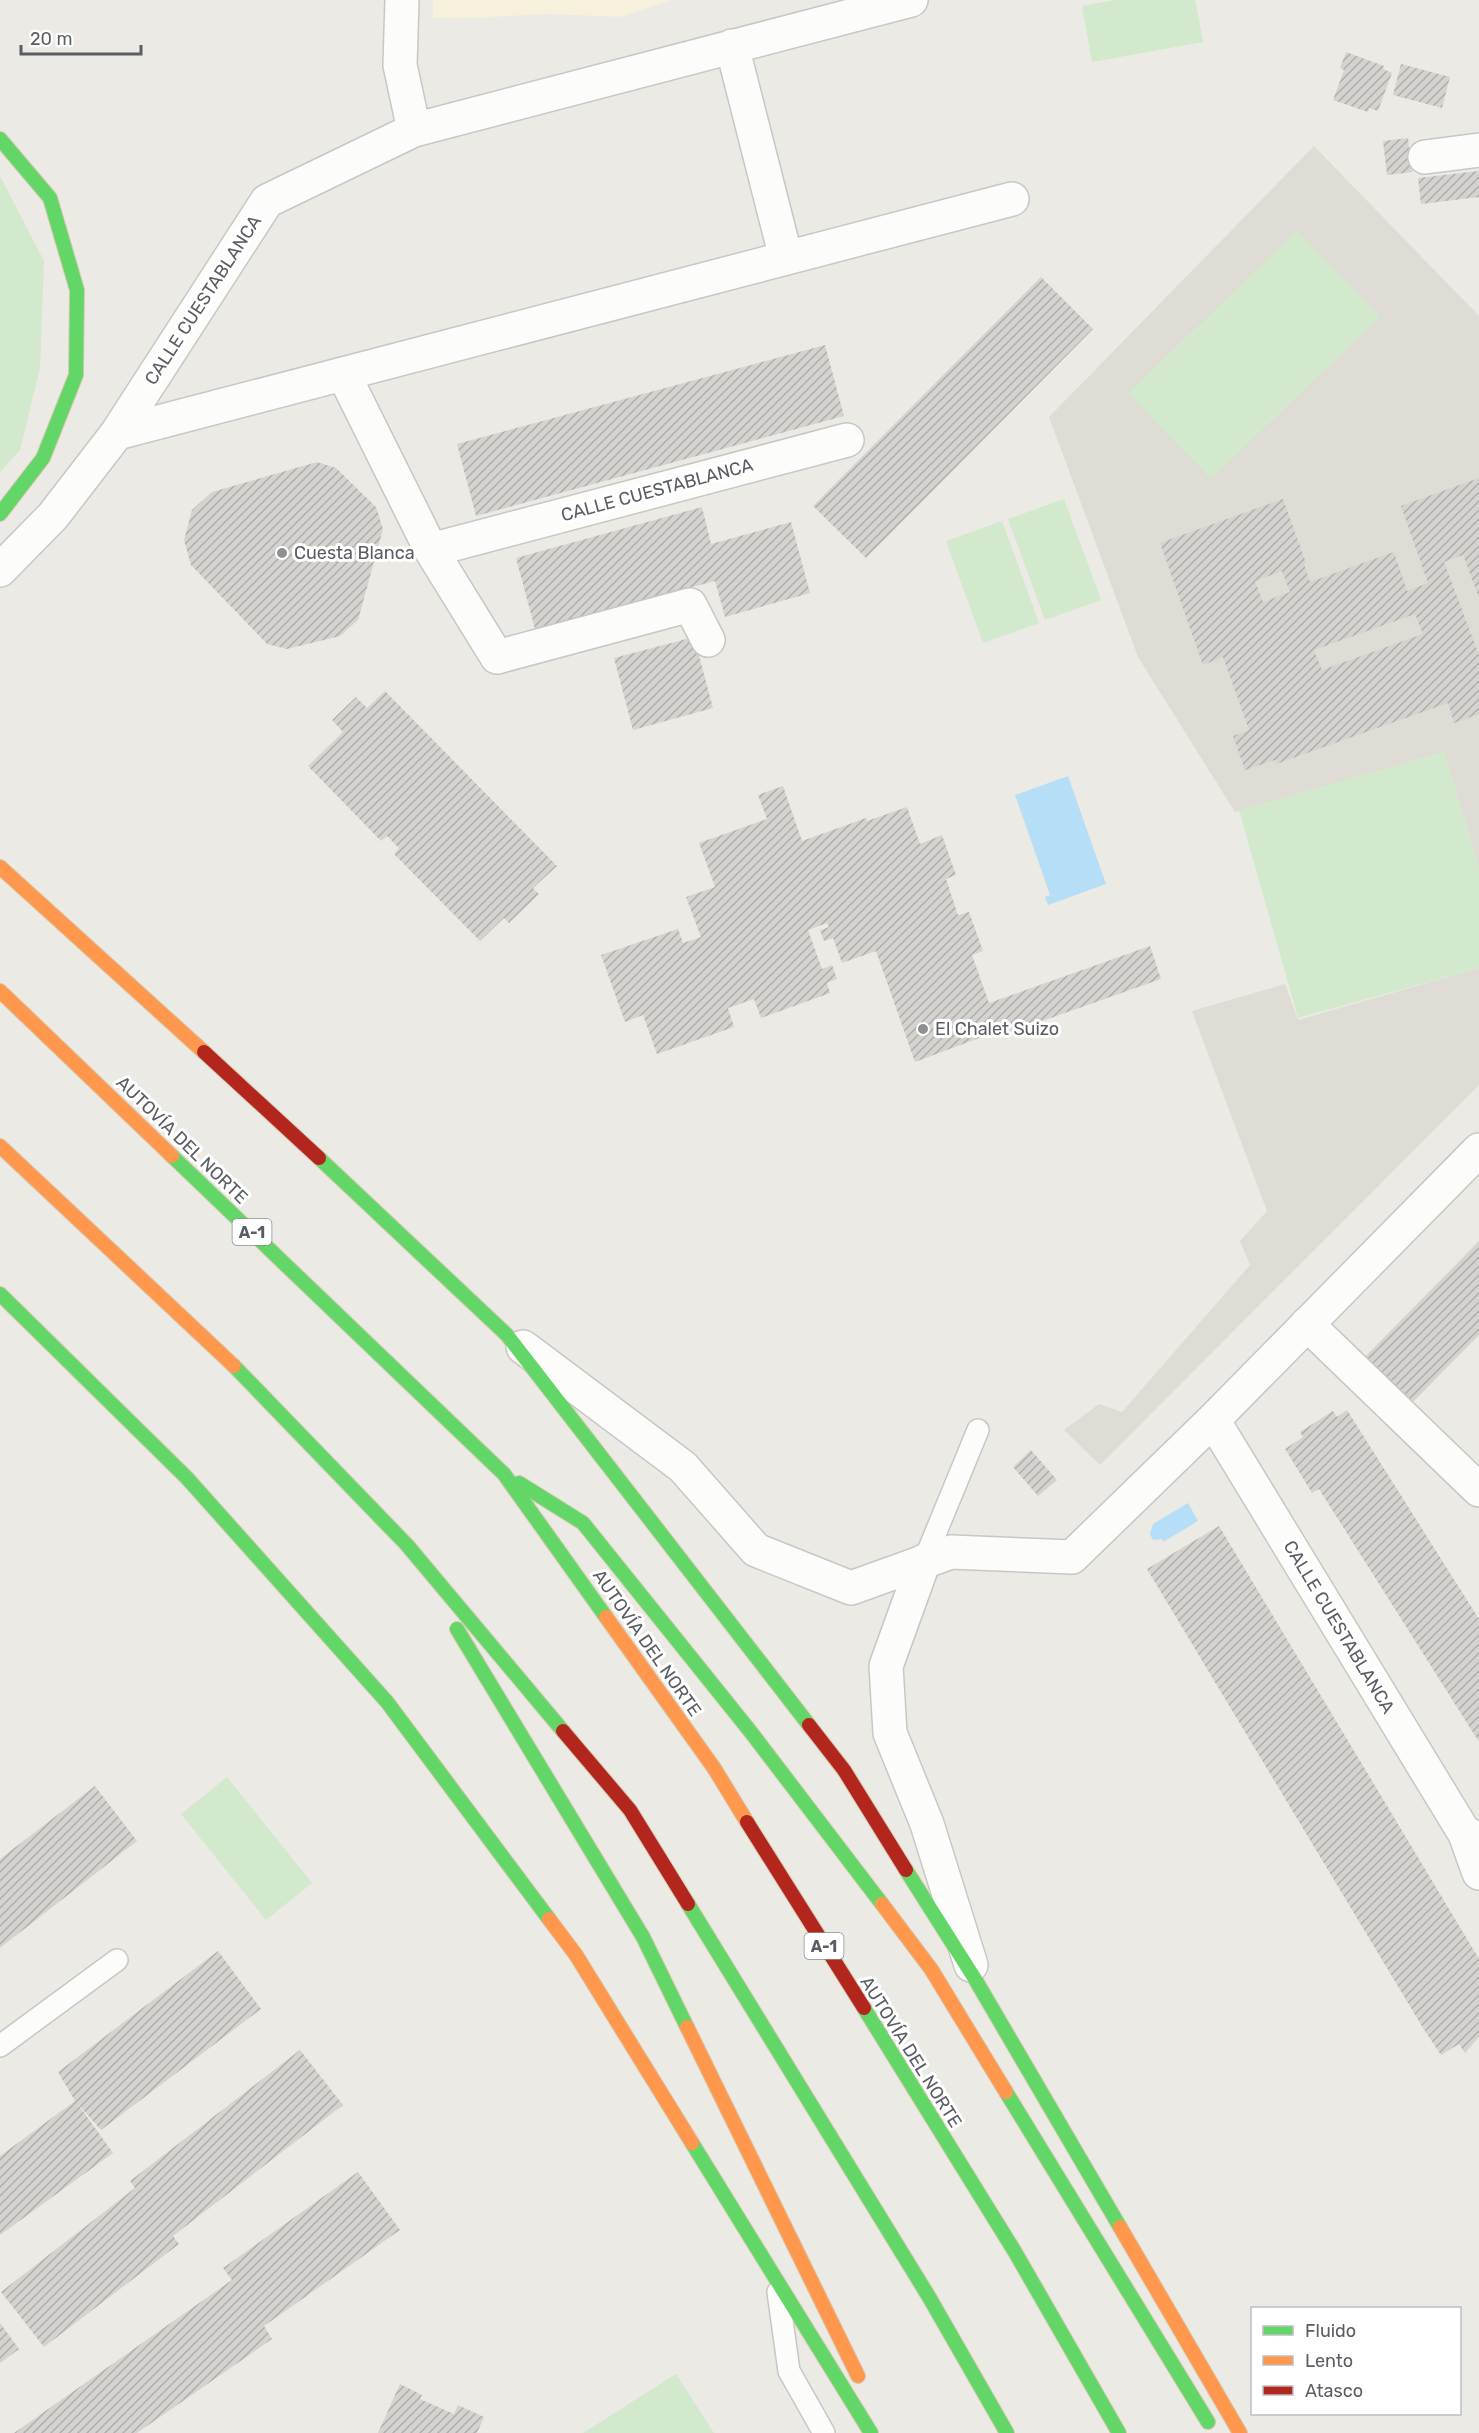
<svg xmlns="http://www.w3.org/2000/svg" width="1479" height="2433" font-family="Rubik,sans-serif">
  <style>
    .commercial { fill: #f6f0dc }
    .education { fill: #dedcd4 }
    .green { fill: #d2e9cd }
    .water { fill: #b6def7 }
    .building { fill: url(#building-hatch); fill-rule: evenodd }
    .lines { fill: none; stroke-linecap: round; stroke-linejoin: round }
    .lane-casing { stroke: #c7c7c6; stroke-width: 24 }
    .street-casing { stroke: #c7c7c6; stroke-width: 36 }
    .fast-casing { stroke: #d5cab0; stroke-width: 16 }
    .slow-casing { stroke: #d5cab0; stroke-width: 16 }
    .jam-casing { stroke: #d5cab0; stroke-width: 16 }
    .lane { stroke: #fcfcfb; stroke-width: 21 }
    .street { stroke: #fcfcfb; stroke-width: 33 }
    .fast { stroke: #63d668; stroke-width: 14 }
    .slow { stroke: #ff974d; stroke-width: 14 }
    .jam { stroke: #b3261e; stroke-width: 14 }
    .poi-dot { fill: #8d8f91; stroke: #fff; stroke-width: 2 }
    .labels { text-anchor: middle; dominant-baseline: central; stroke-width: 6; stroke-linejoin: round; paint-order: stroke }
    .shield { fill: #fff; stroke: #8c8e92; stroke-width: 1.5 }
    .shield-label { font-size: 16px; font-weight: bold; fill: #5a5e64 }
    .street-label { font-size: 18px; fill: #5a5e64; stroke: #fff }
    .poi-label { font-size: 18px; fill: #5a5e64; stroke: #fff; text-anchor: start }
  </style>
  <defs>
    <pattern id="building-hatch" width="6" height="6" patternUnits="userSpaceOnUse" patternTransform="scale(1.5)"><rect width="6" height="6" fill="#d4d3cf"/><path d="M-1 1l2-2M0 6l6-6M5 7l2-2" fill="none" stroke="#afaeac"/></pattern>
  </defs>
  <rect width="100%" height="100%" fill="#ebeae4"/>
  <!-- commercial -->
  <path class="commercial" d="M433,0H672L621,17L547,14L472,18H433Z"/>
  <!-- education -->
  <path class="education" d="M1314,146L1479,316V867L1444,752L1235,812L1138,657L1049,417Z
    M1479,968V1085L1100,1465L1064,1430L1099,1404L1122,1412L1250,1265L1240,1241L1267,1211L1192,1011L1285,984L1298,1020Z"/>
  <!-- green -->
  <path class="green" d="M1115,0H1195L1203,42L1092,62L1082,6Z
    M0,176L44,261L40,368L20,450L0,472Z
    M1297,231L1380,317L1211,479L1128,393Z
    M1064,499L1101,600L1045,620L1008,519Z
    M1002,521L1039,623L983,643L946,541Z
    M1444,752L1479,867V968L1298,1018L1239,810Z
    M227,1777L312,1883L266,1920L181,1814Z
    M676,2374L714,2433H583Z"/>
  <!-- water -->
  <path class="water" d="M1068,776L1106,884L1048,905L1045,897L1050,895L1015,795Z
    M1188,1503L1198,1521L1163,1542L1162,1539L1153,1540L1150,1534L1153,1524Z"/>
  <!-- building -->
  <path class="building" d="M1346,52L1384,66L1383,69L1392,73L1378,111L1369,108L1368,112L1333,100L1344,70L1340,68Z
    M1401,64L1450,77L1442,108L1393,95Z
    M1408,138L1412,172L1387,175L1383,141Z
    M1479,171V197L1421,204L1418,178Z
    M1041,277L1093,329L866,558L813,506Z
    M825,345L844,416L476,516L457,444Z
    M317,462L336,468L376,507L383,529L358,620L340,636L287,649L267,644L191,565L184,540L192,510L212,492Z
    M1479,478V598L1463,555L1444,562L1479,655V714L1454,723L1448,703L1276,764L1275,760L1245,770L1233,736L1249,730L1223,657L1203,665L1160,543L1283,499L1306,563L1304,564L1310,582L1394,552L1407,591L1428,583L1401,506ZM1282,571L1290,592L1263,602L1255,581ZM1415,614L1423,634L1322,670L1314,650Z
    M702,507L711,544L791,522L810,593L725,617L715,581L535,629L516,558Z
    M694,637L713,708L633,730L614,658Z
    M385,691L557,866L533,888L539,894L509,923L504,918L480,941L394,854L399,848L387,836L381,841L308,766L343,732L332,720L356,697L367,708Z
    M783,786L802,841L866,818L867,821L907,807L920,844L942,835L956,875L946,879L958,915L969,912L983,951L972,955L989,1003L1150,946L1161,979L1000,1036L998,1031L915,1062L876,951L842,963L833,938L824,941L820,930L829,927L827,923L808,930L822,969L832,965L837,979L827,983L830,993L761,1018L754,999L728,1008L734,1027L657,1054L643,1015L625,1022L601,955L678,929L683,943L701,937L686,897L715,887L699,843L767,819L758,795Z
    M1479,1241V1335L1411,1404L1364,1358Z
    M1347,1410L1479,1619V1742L1319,1489L1312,1493L1285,1449L1303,1437L1300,1432L1333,1411L1337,1417Z
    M1031,1450L1057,1480L1038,1496L1013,1467Z
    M1219,1526L1479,1959V2037L1465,2053L1459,2044L1441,2055L1423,2028L1147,1569Z
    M95,1786L137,1841L0,1948V1859Z
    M218,1951L261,2009L101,2130L77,2103L113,2153L0,2235V2156L75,2101L58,2072Z
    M300,2050L343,2105L173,2236L179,2244L44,2347L1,2292L135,2188L130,2181Z
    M358,2172L400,2230L264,2326L272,2339L137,2433H14L232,2280L223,2268Z
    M0,2323L19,2349L0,2363Z
    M400,2384L422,2395L420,2399L454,2414L458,2405L484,2417L477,2433H378Z"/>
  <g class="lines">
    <defs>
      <path id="lane" d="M924,1561L978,1430
        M0,2046L117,1960
        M778,2292L789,2371L824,2433"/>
      <path id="street" d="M402,0L400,65L414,130
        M732,46L786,258
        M1425,157L1479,150
        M344,375L431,550L847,440
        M117,433L1012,199
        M431,550L497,657L690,605L708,640
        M0,570L53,516L117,433L267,201L414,130L911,0
        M1307,1324L1479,1490
        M523,1347L683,1467L756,1550L851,1588L951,1552L1072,1557L1213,1420L1479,1150
        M1213,1420L1465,1834L1479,1838
        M924,1561L886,1666L890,1733L927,1824L971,1965
        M1465,1834L1479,1873"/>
      <path id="fast" d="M0,139L50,198L77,290L76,375L43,458L0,514
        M172,1156L504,1474L606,1617
        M319,1158L507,1335L809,1725
        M0,1294L187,1478L387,1702L549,1919
        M234,1366L407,1545L563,1731
        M519,1483L583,1523L750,1731L882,1904
        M457,1629L643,1937L687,2027
        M906,1870L975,1979L1120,2227
        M688,1904L929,2297L1007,2433
        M864,2008L1015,2252L1119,2433
        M1006,2092L1208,2422
        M692,2143L871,2433"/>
      <path id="slow" d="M0,867L204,1052
        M0,991L172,1156
        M0,1146L234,1366
        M606,1617L714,1768L747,1822
        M882,1904L931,1969L1006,2092
        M549,1919L576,1955L692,2143
        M687,2027L858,2376
        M1120,2227L1240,2433"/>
      <path id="jam" d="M204,1052L319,1158
        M809,1725L844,1770L906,1870
        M563,1731L630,1810L688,1904
        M747,1822L864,2008"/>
    </defs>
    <!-- lane casing -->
    <use href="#lane" class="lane-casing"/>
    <!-- street casing -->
    <use href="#street" class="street-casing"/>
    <!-- fast casing -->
    <use href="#fast" class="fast-casing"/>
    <!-- slow casing -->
    <use href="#slow" class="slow-casing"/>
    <!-- jam casing -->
    <use href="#jam" class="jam-casing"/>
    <!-- lane -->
    <use href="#lane" class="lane"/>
    <!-- street -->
    <use href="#street" class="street"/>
    <!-- fast -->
    <use href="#fast" class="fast"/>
    <!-- slow -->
    <use href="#slow" class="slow"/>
    <!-- jam -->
    <use href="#jam" class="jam"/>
  </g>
  <!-- markers -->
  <g class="poi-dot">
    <circle cx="282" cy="553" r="6"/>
    <circle cx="923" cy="1029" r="6"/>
  </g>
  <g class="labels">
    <!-- shield labels -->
    <g class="shield">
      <rect x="232.5" y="1219" width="39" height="26" rx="4.5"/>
      <rect x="804.5" y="1933" width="39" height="26" rx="4.5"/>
    </g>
    <g class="shield-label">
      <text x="252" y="1232">A-1</text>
      <text x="824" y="1946">A-1</text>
    </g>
    <!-- street labels -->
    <g class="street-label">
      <text transform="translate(203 300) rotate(-57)">CALLE CUESTABLANCA</text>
      <text transform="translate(657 490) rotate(-15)">CALLE CUESTABLANCA</text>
      <text transform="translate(182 1140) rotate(44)">AUTOVÍA DEL NORTE</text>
      <text transform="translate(1339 1627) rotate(59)">CALLE CUESTABLANCA</text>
      <text transform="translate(647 1643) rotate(55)">AUTOVÍA DEL NORTE</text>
      <text transform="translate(911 2052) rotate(58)">AUTOVÍA DEL NORTE</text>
    </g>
    <!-- poi labels -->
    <g class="poi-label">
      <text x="294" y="553">Cuesta Blanca</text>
      <text x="935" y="1029">El Chalet Suizo</text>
    </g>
  </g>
  <!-- legend -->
  <rect x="1251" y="2307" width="210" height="108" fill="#ffffff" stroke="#bdbfc1" stroke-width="1.5"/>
  <rect x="1263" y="2326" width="30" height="9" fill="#63d668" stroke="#bdbfc1" stroke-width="1.5"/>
  <text x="1305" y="2337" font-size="18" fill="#5a5e64">Fluido</text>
  <rect x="1263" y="2356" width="30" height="9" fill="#ff974d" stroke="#bdbfc1" stroke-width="1.5"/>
  <text x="1305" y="2367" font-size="18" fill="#5a5e64">Lento</text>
  <rect x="1263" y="2386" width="30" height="9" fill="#b3261e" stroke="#bdbfc1" stroke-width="1.5"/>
  <text x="1305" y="2397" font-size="18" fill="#5a5e64">Atasco</text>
  <!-- scale -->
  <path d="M21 45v9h120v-9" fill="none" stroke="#5a5e64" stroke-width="3"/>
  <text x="30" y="45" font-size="18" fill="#5a5e64" stroke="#ffffff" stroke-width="4.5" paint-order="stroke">20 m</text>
</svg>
